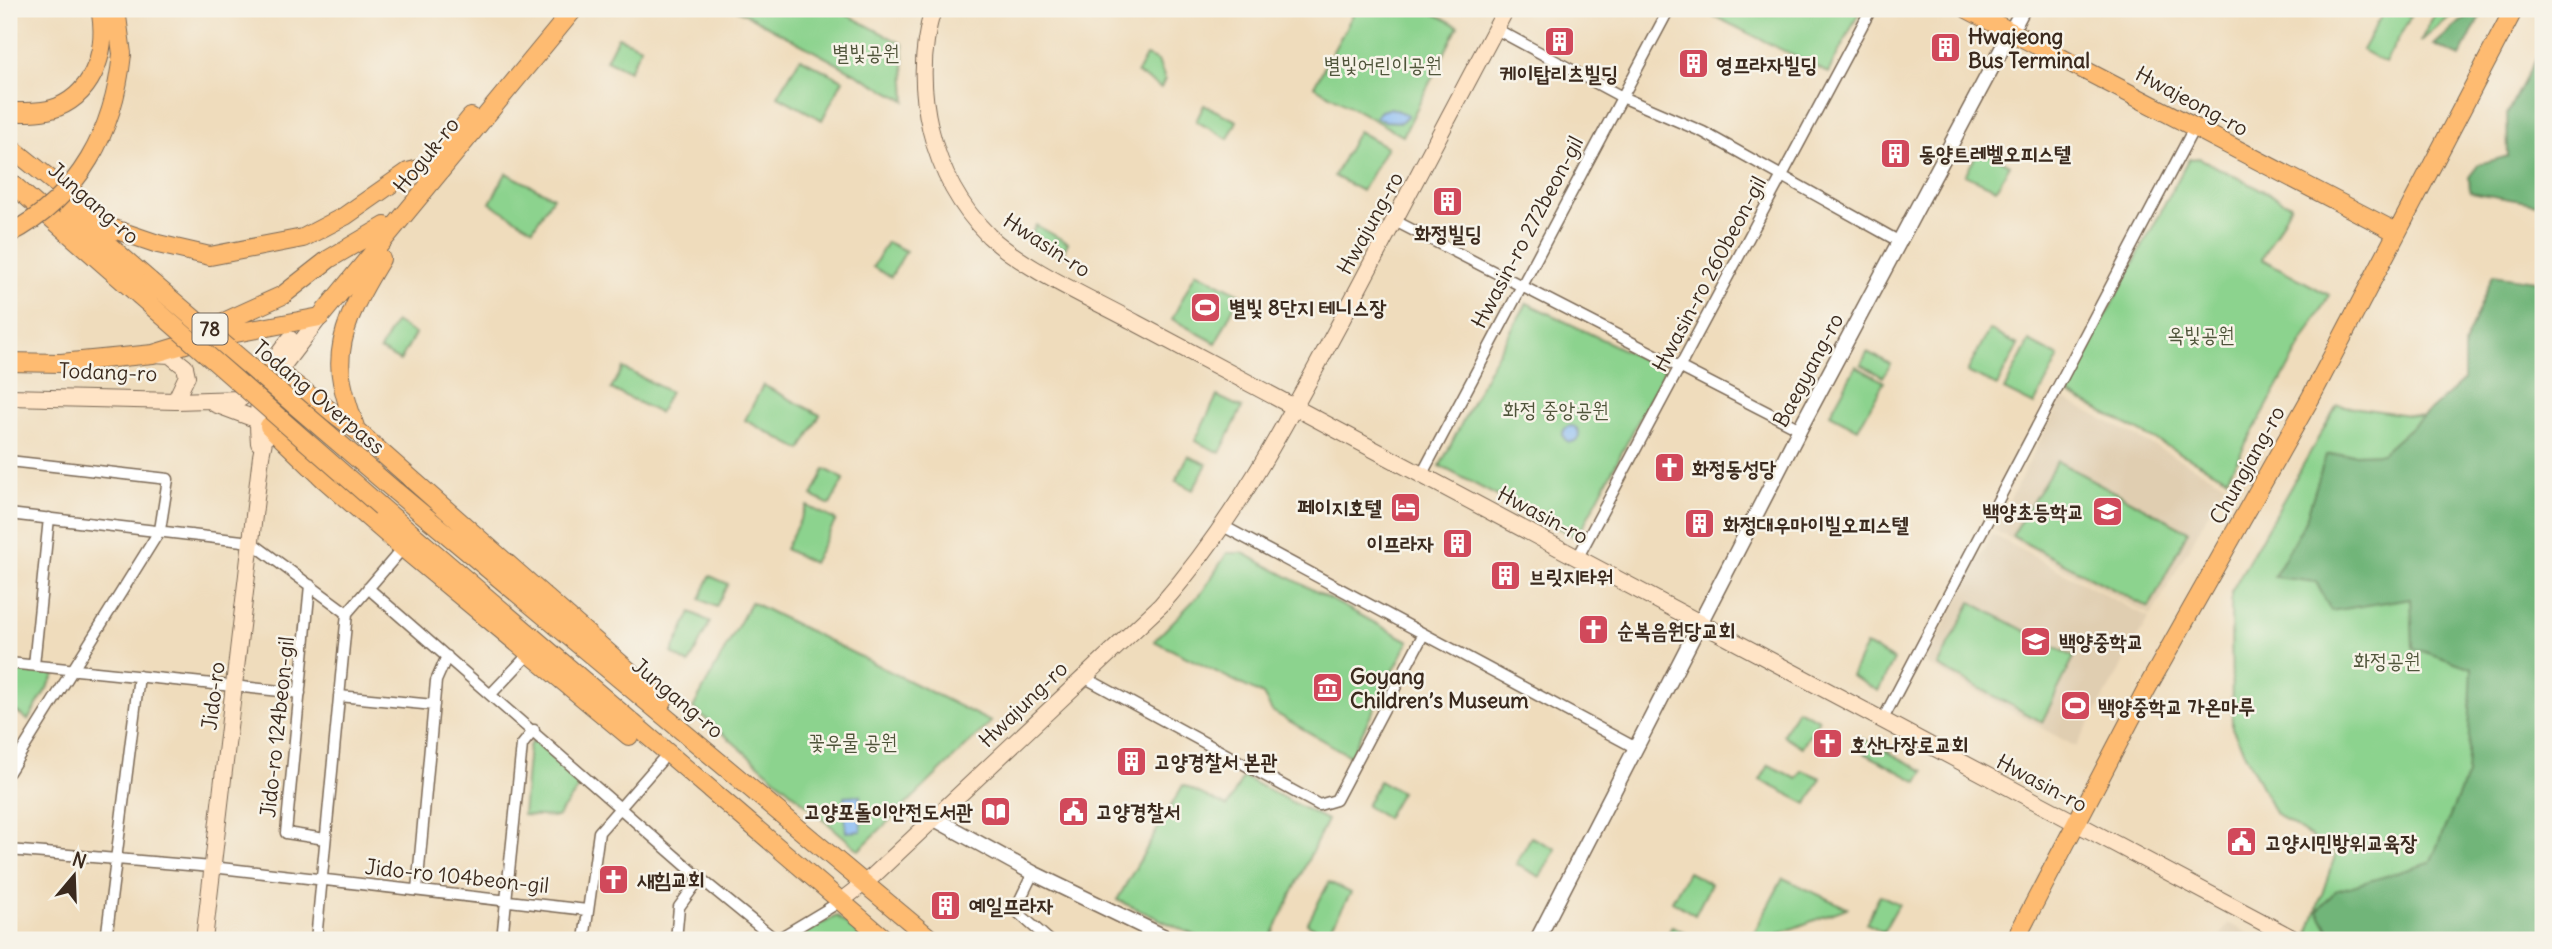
<svg xmlns="http://www.w3.org/2000/svg" width="2552" height="949" font-family="Delius,'Poor Story',sans-serif">
  <style>
    .built { fill: #e0ceb1 }
    .green { fill: #8cd38e; stroke: #647e56; stroke-width: 2 }
    .forest { fill: #71b579; stroke: #56704c; stroke-width: 2 }
    .water { fill: #87bbf5; stroke: #61728a; stroke-width: 2 }
    .lines { fill: none; stroke-linecap: round; stroke-linejoin: round }
    .minor-casing { stroke: #7a6855; stroke-width: 13 }
    .tertiary-casing { stroke: #7a6855; stroke-width: 17 }
    .secondary-casing { stroke: #7a6855; stroke-width: 18 }
    .primary-casing { stroke: #7a6855; stroke-width: 20 }
    .trunk-casing { stroke: #7a6855; stroke-width: 20 }
    .minor { stroke: #fff; stroke-width: 10 }
    .tertiary { stroke: #fff; stroke-width: 14 }
    .secondary { stroke: #ffe4c6; stroke-width: 16 }
    .primary { stroke: #febb71; stroke-width: 18 }
    .trunk { stroke: #febb71; stroke-width: 18 }
    .primary-bridge-casing { stroke: #7a6855; stroke-width: 20; stroke-linecap: butt }
    .trunk-bridge-casing { stroke: #7a6855; stroke-width: 20; stroke-linecap: butt }
    .primary-bridge { stroke: #febb71; stroke-width: 18 }
    .trunk-bridge { stroke: #febb71; stroke-width: 18 }
    .labels { text-anchor: middle; dominant-baseline: central; stroke-width: 5; stroke-linejoin: round; paint-order: stroke }
    .shield { fill: #f7f3e8; stroke: #73665b; stroke-width: 2 }
    .shield-label { font-size: 19px; font-weight: bold; fill: #3b2a1e }
    .poi-label { font-size: 21px; font-weight: bold; fill: #3b2a1e; stroke: #f7f3e8; text-anchor: start }
    .park-label { font-size: 21px; fill: #4f543a; stroke: #f7f3e8 }
    .street-label { font-size: 21px; fill: #3b2a1e; stroke: #f7f3e8 }
  </style>
  <rect width="100%" height="100%" fill="#f7f3e8"/>
  <filter id="ink" filterUnits="userSpaceOnUse"><feTurbulence type="fractalNoise" baseFrequency=".0143" numOctaves="2"/><feDisplacementMap in="SourceGraphic" scale="14" xChannelSelector="R" yChannelSelector="G"/><feConvolveMatrix kernelMatrix="1 2 1 2 8 2 1 2 1" color-interpolation-filters="sRGB"/></filter>
  <filter id="wash" filterUnits="userSpaceOnUse"><feTurbulence type="fractalNoise" baseFrequency=".00686" numOctaves="4" result="noise"/><feDisplacementMap in="SourceGraphic" scale="28" xChannelSelector="R" yChannelSelector="G"/><feGaussianBlur stdDeviation="1.57" result="paint"/><feColorMatrix in="noise" values="0 0 0 0 0 0 0 0 0 0 0 0 0 0 0 0 0 1.4 0 .05"/><feComposite in="paint" operator="in"/></filter>
  <g filter="url(#wash)">
    <rect width="100%" height="100%" fill="#efdcbc"/>
    <!-- built -->
    <path class="built" d="M2062,398L2225,483L2151,616L1994,530Z
      M1992,534L2149,618L2076,747L1924,663Z
      M2228,923L2260,940H2218Z"/>
    <!-- green -->
    <path class="green" d="M736,9H836L903,44L906,101Z
      M1356,9H1426L1458,26L1403,136L1314,86Z
      M1700,9H1861L1828,73Z
      M2385,9H2397L2411,16L2385,63L2362,50Z
      M2437,9H2459L2420,42Z
      M618,37L641,47L629,71L606,60Z
      M1146,56L1158,61L1165,79L1161,88L1137,73Z
      M800,58L843,80L822,120L778,96Z
      M1204,105L1237,121L1228,139L1196,121Z
      M1358,131L1387,147L1362,191L1334,176Z
      M1980,149L2010,165L1996,189L1965,175Z
      M2199,158L2291,205L2262,259L2329,295L2227,478L2065,392L2184,168L2189,159Z
      M506,173L553,197L533,229L490,203Z
      M1036,225L1068,243L1061,256L1029,239Z
      M887,242L906,251L891,277L873,267Z
      M1196,272L1240,294L1216,343L1172,319Z
      M1527,303L1665,370L1577,538L1440,466L1490,367Z
      M395,322L415,334L400,361L380,350Z
      M1989,330L2018,345L1997,386L1967,372Z
      M2029,341L2059,357L2034,405L2004,390Z
      M1867,352L1891,364L1883,377L1861,364Z
      M1856,366L1884,382L1858,429L1830,414Z
      M623,368L670,392L659,413L611,389Z
      M763,385L820,415L801,450L745,420Z
      M1217,396L1242,408L1220,453L1195,441Z
      M2337,405L2480,425L2543,916L2522,940H2316L2309,932L2336,853L2275,813L2232,728L2231,592Z
      M1188,456L1207,464L1193,490L1176,481Z
      M2057,461L2188,531L2149,608L2012,536Z
      M825,469L844,479L830,505L812,496Z
      M807,506L836,520L813,563L785,549Z
      M1227,553H1243L1409,641L1350,756L1272,711L1263,695L1154,641L1203,591Z
      M710,576L728,584L716,607L700,599Z
      M751,602L991,722L859,850L693,708Z
      M1971,602L2074,657L2042,722L1938,666Z
      M691,612L710,622L689,664L672,653Z
      M1866,645L1894,660L1878,691L1851,676Z
      M9,669L56,673L28,720L9,706Z
      M1797,709L1819,720L1802,747L1783,735Z
      M1863,739L1924,771L1918,782L1857,749Z
      M534,740L582,784L557,817L523,815L529,746Z
      M1769,765L1797,779L1802,770L1821,778L1807,804L1760,780Z
      M1243,777L1327,820L1270,940H1205L1117,900L1183,785L1227,807Z
      M1379,781L1401,792L1386,818L1366,806Z
      M1531,837L1556,849L1540,877L1516,864Z
      M1688,872L1711,884L1695,915L1672,901Z
      M1783,878L1847,908L1762,940H1750Z
      M1329,882L1351,893L1327,935L1307,924Z
      M1880,895L1899,904L1883,932L1866,923Z
      M837,916L864,940H789Z
      M1672,926L1699,940H1665Z"/>
    <!-- forest -->
    <path class="forest" d="M2475,9H2484L2460,57L2434,45Z
      M2543,45V205L2470,192L2469,177L2479,164L2508,156L2507,114Z
      M2493,275L2543,282V940H2334L2318,911L2335,891L2430,863L2467,775L2472,668L2413,648L2411,598L2331,611L2316,582L2274,577L2305,522L2326,455L2382,453L2464,380V345Z"/>
    <!-- water -->
    <path class="water" d="M1391,108L1408,115L1401,122L1383,121L1375,117L1381,111Z
      M1563 434a8 8 0 1 1 16 0a8 8 0 1 1-16 0Z
      M860,795L861,831L846,832L844,796Z"/>
  </g>
  <g filter="url(#ink)">
    <g class="lines">
      <defs>
        <path id="minor" d="M1496,29L1622,97L1703,132L1900,242
          M1395,221L1800,429
          M9,461L168,479L160,530L9,772
          M1422,474L1669,9
          M9,514L251,542L347,613
          M1223,526L1636,748
          M1578,557L1871,9
          M310,585L286,833L325,839
          M368,588L700,878L776,940
          M9,663L300,693
          M34,665L49,518
          M1082,676L1319,805L1336,800L1423,635
          M491,694L529,654
          M339,696L434,705
          M1882,721L2194,128
          M9,850L212,867L587,910
          M1033,873L1015,910L1049,940
          M417,890L436,681L447,656
          M106,940L139,676
          M316,940L347,613L403,548
          M502,940L522,745L534,730
          M584,940L599,832L661,761
          M676,940L679,907L700,878
          M776,940L841,901"/>
        <path id="tertiary" d="M933,818L1033,873L1171,940
          M1537,940L1805,419L2023,9"/>
        <path id="secondary" d="M933,9C910,87 931,178 989,236C1024,269 1092,299 1136,323L2296,940
          M153,354L170,355L185,367L187,376L178,395
          M9,397L176,401L240,399L276,373
          M215,404L263,422
          M259,443C255,396 260,376 290,339
          M841,901L873,876L1161,605C1235,521 1287,422 1340,323C1396,219 1451,114 1506,9
          M204,940L261,456L278,372L320,317"/>
        <path id="primary" d="M1967,9L2396,232
          M9,146L111,228L158,244L210,256L303,238L345,216L408,172L431,166
          M425,174L471,117
          M9,181L139,295
          M68,210L150,281
          M204,331L283,295L329,259L385,226
          M9,362L61,363L153,354L199,340L320,317L574,9
          M267,368L278,372L356,430L663,701
          M269,426L325,480L403,548L629,736
          M356,430C351,414 345,398 342,382C333,338 359,295 381,259
          M395,491L932,940
          M381,507L886,940
          M2015,940L2147,688L2311,397L2514,9"/>
        <path id="trunk" d="M116,9L122,54
          M9,112C24,112 43,113 58,107C96,91 108,46 100,9"/>
      </defs>
      <!-- minor casing -->
      <use href="#minor" class="minor-casing"/>
      <!-- tertiary casing -->
      <use href="#tertiary" class="tertiary-casing"/>
      <!-- secondary casing -->
      <use href="#secondary" class="secondary-casing"/>
      <!-- primary casing -->
      <use href="#primary" class="primary-casing"/>
      <!-- trunk casing -->
      <use href="#trunk" class="trunk-casing"/>
      <!-- minor -->
      <use href="#minor" class="minor"/>
      <!-- tertiary -->
      <use href="#tertiary" class="tertiary"/>
      <!-- secondary -->
      <use href="#secondary" class="secondary"/>
      <!-- primary -->
      <use href="#primary" class="primary"/>
      <!-- trunk -->
      <use href="#trunk" class="trunk"/>
      <defs>
        <path id="primary-bridge" d="M150,281L395,491
          M139,295L381,507"/>
        <path id="trunk-bridge" d="M9,234C80,197 114,131 122,54"/>
      </defs>
      <!-- primary-bridge casing -->
      <use href="#primary-bridge" class="primary-bridge-casing"/>
      <!-- trunk-bridge casing -->
      <use href="#trunk-bridge" class="trunk-bridge-casing"/>
      <!-- primary-bridge -->
      <use href="#primary-bridge" class="primary-bridge"/>
      <!-- trunk-bridge -->
      <use href="#trunk-bridge" class="trunk-bridge"/>
    </g>
  </g>
  <!-- icons -->
  <defs>
    <symbol id="building-square" viewBox="-11 -11 22 22"><rect x="-9" y="-9" width="18" height="18" rx="4" fill="#d1495b" stroke="#f7f3e8"/><path d="M-4-6H4V6H1V3H-1V6H-4ZM-2.5-4.3h1.7v1.8h-1.7ZM.8-4.3h1.7v1.8H.8ZM-2.5-1h1.7V.8h-1.7ZM.8-1h1.7V.8H.8Z" fill="#fff"/></symbol>
    <symbol id="stadium-square" viewBox="-11 -11 22 22"><rect x="-9" y="-9" width="18" height="18" rx="4" fill="#d1495b" stroke="#f7f3e8"/><path d="M0-5a6.5 5 0 1 0 0 10a6.5 5 0 1 0 0-10ZM-3.5-1.8h7v3.6h-7Z" fill="#fff"/></symbol>
    <symbol id="church-square" viewBox="-11 -11 22 22"><rect x="-9" y="-9" width="18" height="18" rx="4" fill="#d1495b" stroke="#f7f3e8"/><path d="M-1.2-6h2.4v3.5h3.3v2.4h-3.3V6h-2.4V-.1h-3.3v-2.4h3.3Z" fill="#fff"/></symbol>
    <symbol id="hotel-square" viewBox="-11 -11 22 22"><rect x="-9" y="-9" width="18" height="18" rx="4" fill="#d1495b" stroke="#f7f3e8"/><path d="M-6-4.5h1.5V1H6V5H4.5V3h-9V5H-6ZM-4 0a1.8 1.8 0 1 1 3.6 0ZM.5 0V-2.5h3Q6-2.5 6 0Z" fill="#fff"/></symbol>
    <symbol id="school-square" viewBox="-11 -11 22 22"><rect x="-9" y="-9" width="18" height="18" rx="4" fill="#d1495b" stroke="#f7f3e8"/><path d="M0-5L7-2L0 1L-7-2ZM-4 1L0 2.5L4 1V4Q0 6-4 4Z" fill="#fff"/></symbol>
    <symbol id="museum-square" viewBox="-11 -11 22 22"><rect x="-9" y="-9" width="18" height="18" rx="4" fill="#d1495b" stroke="#f7f3e8"/><path d="M0-6L6-3V-2H-6V-3ZM-5-1h2V3h-2ZM-1-1h2V3h-2ZM3-1h2V3H3ZM-6 4H6V6H-6Z" fill="#fff"/></symbol>
    <symbol id="library-square" viewBox="-11 -11 22 22"><rect x="-9" y="-9" width="18" height="18" rx="4" fill="#d1495b" stroke="#f7f3e8"/><path d="M-6-4Q-3-5.5-.7-3.5V5Q-3 3-6 4ZM6-4Q3-5.5 .7-3.5V5Q3 3 6 4Z" fill="#fff"/></symbol>
    <symbol id="civic-square" viewBox="-11 -11 22 22"><rect x="-9" y="-9" width="18" height="18" rx="4" fill="#d1495b" stroke="#f7f3e8"/><path d="M-.6-6.5H3V-4.5H.6V-3L4-1V1h2V6H-6V1h2V-1L-.6-3ZM-1.2 2.5V6h2.4V2.5Z" fill="#fff"/></symbol>
  </defs>
  <g fill-rule="evenodd">
    <use href="#building-square" x="1542" y="24" width="35" height="35"/>
    <use href="#building-square" x="1928" y="30" width="35" height="35"/>
    <use href="#building-square" x="1676" y="46" width="35" height="35"/>
    <use href="#building-square" x="1878" y="136" width="35" height="35"/>
    <use href="#building-square" x="1430" y="184" width="35" height="35"/>
    <use href="#stadium-square" x="1188" y="290" width="35" height="35"/>
    <use href="#church-square" x="1652" y="450" width="35" height="35"/>
    <use href="#hotel-square" x="1388" y="490" width="35" height="35"/>
    <use href="#school-square" x="2090" y="494" width="35" height="35"/>
    <use href="#building-square" x="1682" y="506" width="35" height="35"/>
    <use href="#building-square" x="1440" y="526" width="35" height="35"/>
    <use href="#building-square" x="1488" y="558" width="35" height="35"/>
    <use href="#church-square" x="1576" y="612" width="35" height="35"/>
    <use href="#school-square" x="2018" y="624" width="35" height="35"/>
    <use href="#museum-square" x="1310" y="670" width="35" height="35"/>
    <use href="#stadium-square" x="2058" y="688" width="35" height="35"/>
    <use href="#church-square" x="1810" y="726" width="35" height="35"/>
    <use href="#building-square" x="1114" y="744" width="35" height="35"/>
    <use href="#library-square" x="978" y="794" width="35" height="35"/>
    <use href="#civic-square" x="1056" y="794" width="35" height="35"/>
    <use href="#civic-square" x="2224" y="824" width="35" height="35"/>
    <use href="#church-square" x="596" y="862" width="35" height="35"/>
    <use href="#building-square" x="928" y="888" width="35" height="35"/>
  </g>
  <g class="labels">
    <!-- shield labels -->
    <rect class="shield" x="192.5" y="313.5" width="35" height="31" rx="5"/>
    <g class="shield-label">
      <text x="210" y="329">78</text>
    </g>
    <!-- poi labels -->
    <g class="poi-label">
      <text x="1968" y="36">Hwajeong<tspan x="1968" dy="24">Bus Terminal</tspan></text>
      <text x="1716" y="64">영프라자빌딩</text>
      <text x="1559" y="73" text-anchor="middle">케이탑리츠빌딩</text>
      <text x="1919" y="153">동양트레벨오피스텔</text>
      <text x="1448" y="233" text-anchor="middle">화정빌딩</text>
      <text x="1229" y="307">별빛 8단지 테니스장</text>
      <text x="1692" y="468">화정동성당</text>
      <text x="1382" y="507" text-anchor="end">페이지호텔</text>
      <text x="2084" y="511" text-anchor="end">백양초등학교</text>
      <text x="1723" y="524">화정대우마이빌오피스텔</text>
      <text x="1434" y="543" text-anchor="end">이프라자</text>
      <text x="1529" y="576">브릿지타워</text>
      <text x="1617" y="630">순복음원당교회</text>
      <text x="2059" y="641">백양중학교</text>
      <text x="1350" y="676">Goyang<tspan x="1350" dy="24">Children’s Museum</tspan></text>
      <text x="2098" y="706">백양중학교 가온마루</text>
      <text x="1850" y="744">호산나장로교회</text>
      <text x="1154" y="761">고양경찰서 본관</text>
      <text x="973" y="811" text-anchor="end">고양포돌이안전도서관</text>
      <text x="1096" y="811">고양경찰서</text>
      <text x="2265" y="842">고양시민방위교육장</text>
      <text x="637" y="879">새힘교회</text>
      <text x="969" y="905">예일프라자</text>
    </g>
    <!-- park labels -->
    <g class="park-label">
      <text x="866" y="52">별빛공원</text>
      <text x="1383" y="64">별빛어린이공원</text>
      <text x="2201" y="334">옥빛공원</text>
      <text x="1556" y="409">화정 중앙공원</text>
      <text x="2387" y="660">화정공원</text>
      <text x="853" y="741">꽃우물 공원</text>
    </g>
    <!-- street labels -->
    <g class="street-label">
      <text transform="translate(2192 101) rotate(28)">Hwajeong-ro</text>
      <text transform="translate(426 155) rotate(-51)">Hoguk-ro</text>
      <text transform="translate(94 203) rotate(41)">Jungang-ro</text>
      <text transform="translate(1370 223) rotate(-61)">Hwajung-ro</text>
      <text transform="translate(1527 232) rotate(-62)">Hwasin-ro 272beon-gil</text>
      <text transform="translate(1047 245) rotate(33)">Hwasin-ro</text>
      <text transform="translate(1709 274) rotate(-62)">Hwasin-ro 260beon-gil</text>
      <text transform="translate(1808 370) rotate(-62)">Baegyang-ro</text>
      <text transform="translate(108 372) rotate(2)">Todang-ro</text>
      <text transform="translate(319 397) rotate(40)">Todang Overpass</text>
      <text transform="translate(2247 465) rotate(-61)">Chungjang-ro</text>
      <text transform="translate(1543 515) rotate(28)">Hwasin-ro</text>
      <text transform="translate(213 696) rotate(-83)">Jido-ro</text>
      <text transform="translate(678 698) rotate(40)">Jungang-ro</text>
      <text transform="translate(1023 704) rotate(-44)">Hwajung-ro</text>
      <text transform="translate(277 727) rotate(-84)">Jido-ro 124beon-gil</text>
      <text transform="translate(2042 783) rotate(28)">Hwasin-ro</text>
      <text transform="translate(457 876) rotate(6)">Jido-ro 104beon-gil</text>
    </g>
  </g>
  <!-- margin -->
  <rect width="2552" height="949" fill="none" stroke="#f7f3e8" stroke-width="35"/>
  <!-- north arrow -->
  <g transform="translate(74 876) rotate(19)" stroke="#f7f3e8" stroke-width="5" paint-order="stroke">
  <path d="M0-5L12 26L0 18L-12 26Z" fill="#3b2a1e"/>
  <text y="-10" font-size="19" font-weight="bold" text-anchor="middle" fill="#3b2a1e">N</text>
  </g>
</svg>
